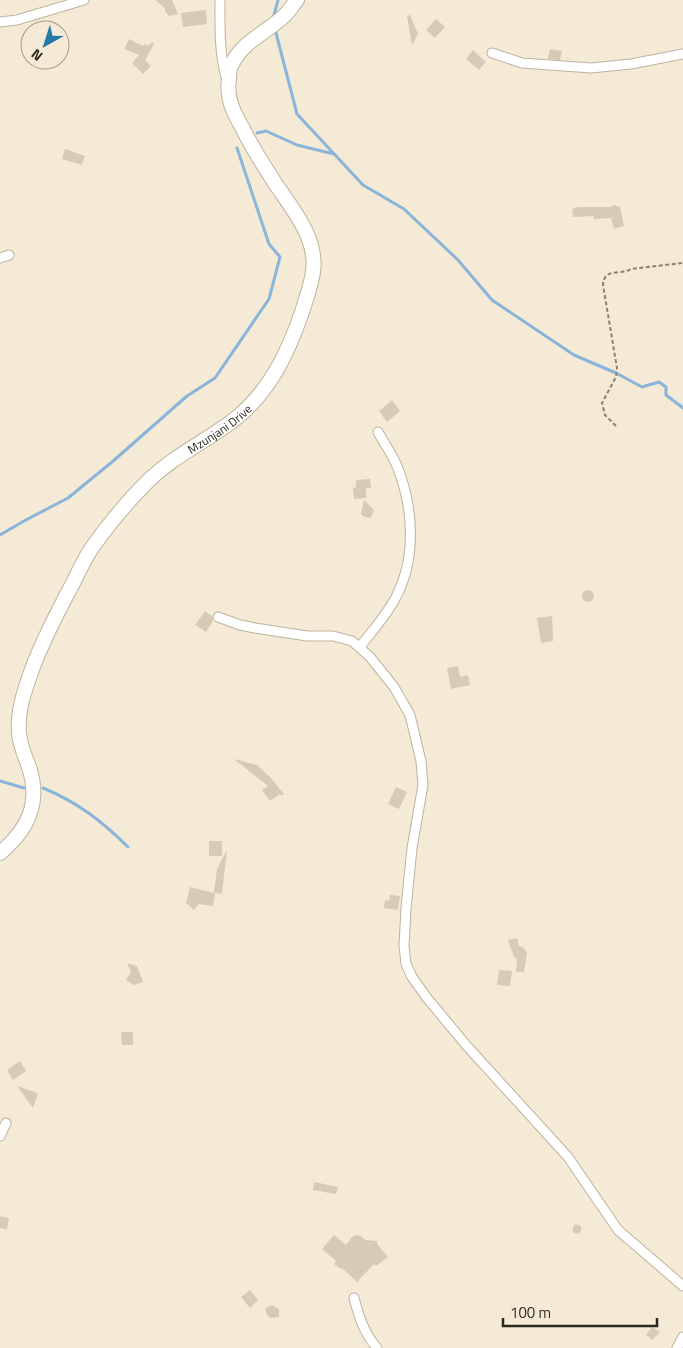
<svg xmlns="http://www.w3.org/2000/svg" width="683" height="1348" font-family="'Titillium Web',sans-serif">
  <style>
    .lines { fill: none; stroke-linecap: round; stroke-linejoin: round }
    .stream { stroke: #8ab4d9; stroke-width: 3 }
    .building { fill: #d5cbb6 }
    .minor-casing { stroke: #bdb39f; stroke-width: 11 }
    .secondary-casing { stroke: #bdb39f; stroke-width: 16 }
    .path { stroke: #8a8375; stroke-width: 2; stroke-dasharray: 4 2.5; stroke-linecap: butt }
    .minor { stroke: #fff; stroke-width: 9 }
    .secondary { stroke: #fff; stroke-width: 14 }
    .labels { text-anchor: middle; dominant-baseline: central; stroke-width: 5; stroke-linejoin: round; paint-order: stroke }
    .street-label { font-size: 12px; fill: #2b2820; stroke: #f5ead5 }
  </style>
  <rect width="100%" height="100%" fill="#f5ead5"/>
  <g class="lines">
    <!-- stream -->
    <path class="stream" d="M273,19L278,0
      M276,33L297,114L363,185L404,209L458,260L492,300L574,355L616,373L642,387L659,382L666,387V395L683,408
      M257,133L266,131L297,145L334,154
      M0,535L24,521L68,498L112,462L187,396L215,378L269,299L280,257L269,244L237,148
      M0,781L24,788
      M43,788C77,802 102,821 128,847"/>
  </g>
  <!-- building -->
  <path class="building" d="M155,0H172L178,14L169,16L165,11V8Z
    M206,10L207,24L183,27L181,13Z
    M410,15L418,34L412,45L407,16Z
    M436,19L445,27L435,38L426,30Z
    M129,39L143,46L145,44L148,46L152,42L154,44L145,60L151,66L143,74L132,63L139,55L124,49Z
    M550,49L562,51L560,60L548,59Z
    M473,50L486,62L479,70L466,59Z
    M65,149L85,156L82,165L62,159Z
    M614,205L620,207L624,226L614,229L611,218L594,219L593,216L573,217L572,209L578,207H612Z
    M392,400L400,411L387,422L379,411Z
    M370,479L371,488H366V498L354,499L353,488L356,487V480Z
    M364,500L374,510L372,516L369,518L363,516L361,514Z
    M582 596a6 6 0 1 1 12 0a6 6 0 1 1-12 0Z
    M205,611L212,616L213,621L206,632L195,625Z
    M552,616L553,641L541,643L537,618Z
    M458,666L460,677L468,675L470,685L451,689L447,668Z
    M234,759L257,765L270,777L284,794L282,796L280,794L270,801L262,790L268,786Z
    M396,787L407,792L399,809L388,804Z
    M209,841H222V856H209Z
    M227,850L222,894L215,893L213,906L199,904L194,910L186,903L190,887L214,893L217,869Z
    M390,895L400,896L398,910L384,908L385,900L389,901Z
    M517,938L519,946L524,948L527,953L524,972H516L517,959L514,957L508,940Z
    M127,963L137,966L143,982L134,985L126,980L131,972Z
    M499,970L512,971L510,986L497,985Z
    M121,1032H133V1045H122Z
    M20,1061L26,1071L13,1080L7,1070Z
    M17,1086L38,1093L33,1108Z
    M314,1182L338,1187L336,1194L313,1190Z
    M0,1216L9,1218L7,1229L0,1228Z
    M572.5 1229a4.5 4.5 0 1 1 9 0a4.5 4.5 0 1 1-9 0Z
    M334,1235L346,1245L352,1237L356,1235L361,1236L365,1240L377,1241V1244L388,1257L376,1266L374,1264L357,1282L342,1268L341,1269L334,1264L336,1261L322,1249Z
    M250,1290L258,1300L250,1308L241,1297Z
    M272,1305L279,1309V1317L270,1318L267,1315L265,1308Z
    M652,1327L660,1332L652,1340L646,1335Z"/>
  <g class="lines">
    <defs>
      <path id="minor" d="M220,0C220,27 219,51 226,77
        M0,22L17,20L84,0
        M492,53L522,63L591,68L631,64L683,54
        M0,258L9,255
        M218,617L240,625L255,628L307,636H333L352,641L370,657L394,687L410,715L421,761L423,785L412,848L406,908L404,946L406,964L412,977L427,998L466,1045L568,1157L618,1230L683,1286
        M360,647C372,631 387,615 396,597C417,557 413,506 397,466C392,454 384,443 378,432
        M0,1136L6,1123
        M354,1298C359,1317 364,1333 377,1348
        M677,1348L683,1337"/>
      <g id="secondary">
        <path id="s1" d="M0,853C28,830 41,803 29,767C25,756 20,746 19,733C17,709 26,686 34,664C45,636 58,611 72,585C78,573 84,560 91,549C108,525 127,502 147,482C173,456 207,441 235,419C270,391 288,353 302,312C306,299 311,286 313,272C318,237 291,208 273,180C262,163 251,146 242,127C233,112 226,97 229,79C229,74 229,68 232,64C242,42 267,32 284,16C289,11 293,5 297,0"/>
      </g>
    </defs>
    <!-- minor casing -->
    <use href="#minor" class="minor-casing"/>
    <!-- secondary casing -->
    <use href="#secondary" class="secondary-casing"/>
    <!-- path -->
    <path class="path" d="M616,426L605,415L602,403L616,377L617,368L603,285C604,267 620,276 631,269L683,263"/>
    <!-- minor -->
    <use href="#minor" class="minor"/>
    <!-- secondary -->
    <use href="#secondary" class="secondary"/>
  </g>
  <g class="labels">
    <!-- street labels -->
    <g class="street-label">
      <text stroke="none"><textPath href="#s1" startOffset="510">Mzunjani Drive</textPath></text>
    </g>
  </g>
  <!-- north arrow -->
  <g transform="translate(45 45) rotate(219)"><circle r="24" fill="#f5ead5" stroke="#a49c8d"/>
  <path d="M0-4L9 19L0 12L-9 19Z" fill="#237aa9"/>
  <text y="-8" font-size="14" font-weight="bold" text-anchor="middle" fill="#2b2820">N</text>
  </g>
  <!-- scale -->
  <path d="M503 1318v8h154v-8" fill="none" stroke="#2b2820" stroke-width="2.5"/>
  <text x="510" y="1318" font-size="15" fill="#2b2820" stroke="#f5ead5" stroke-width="4" paint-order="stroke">100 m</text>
</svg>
